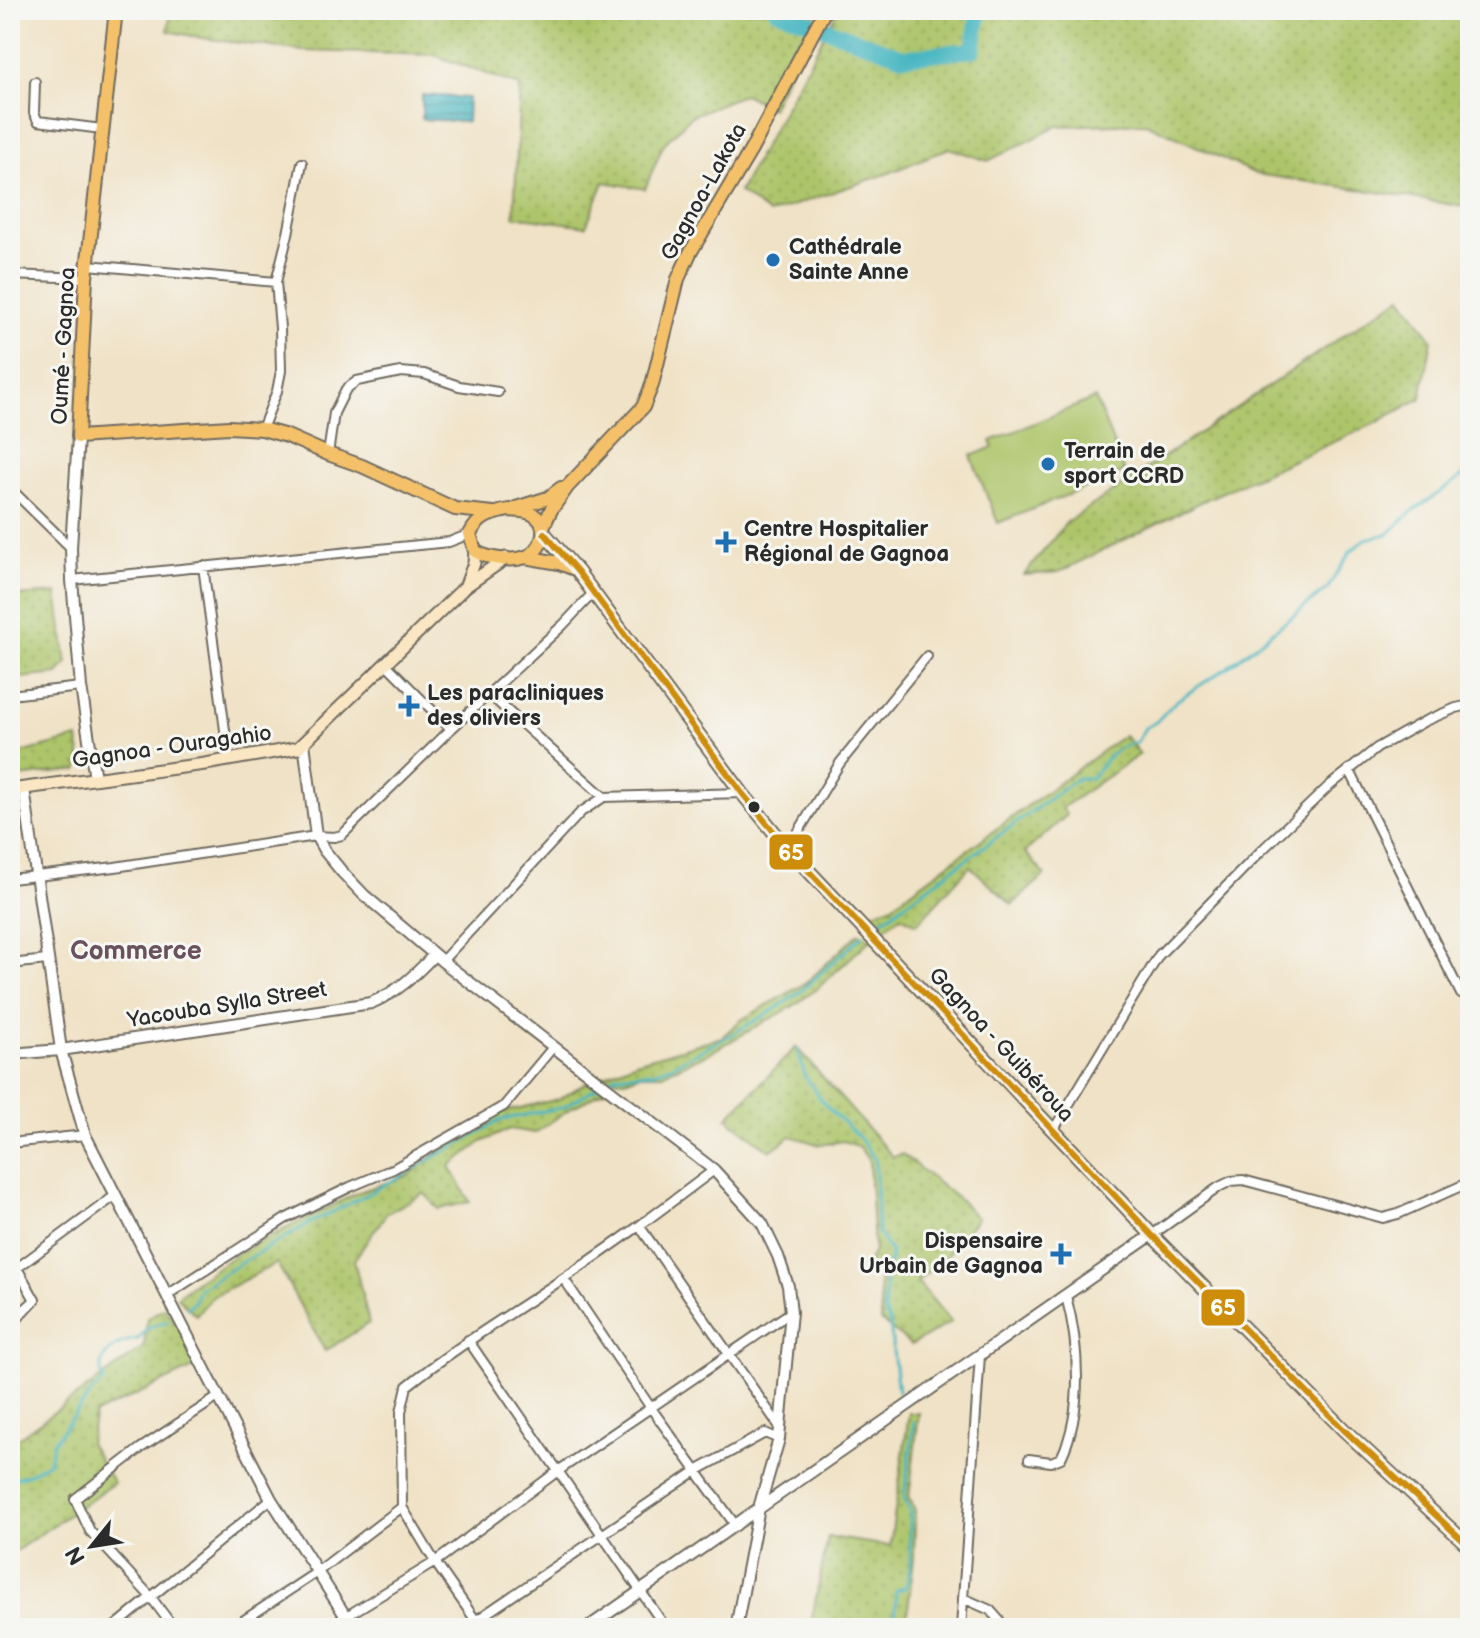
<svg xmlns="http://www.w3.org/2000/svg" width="1480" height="1638" font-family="'Balsamiq Sans',sans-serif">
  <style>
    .green { fill: url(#green-dots); stroke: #6c784a; stroke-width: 2 }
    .pitch { fill: #adc56a; stroke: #6c784a; stroke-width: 2 }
    .water { fill: url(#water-rules); stroke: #397076; stroke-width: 2 }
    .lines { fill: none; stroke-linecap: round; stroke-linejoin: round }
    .stream { stroke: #47b6c1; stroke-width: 3 }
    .river { stroke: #47b6c1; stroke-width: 16 }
    .minor-casing { stroke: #706b61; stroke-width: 12 }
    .tertiary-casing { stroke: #706b61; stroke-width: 14 }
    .secondary-casing { stroke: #706b61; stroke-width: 15 }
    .primary-casing { stroke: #706b61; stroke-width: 16 }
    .minor { stroke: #fff; stroke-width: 8 }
    .tertiary { stroke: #fff; stroke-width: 10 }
    .secondary { stroke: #fbe6c3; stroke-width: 11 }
    .primary { stroke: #f4c16a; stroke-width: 12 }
    .bus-1-casing { stroke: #f6f6f2; stroke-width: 12 }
    .bus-1 { stroke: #ce8d09; stroke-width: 6 }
    .poi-dot { fill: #1f6fb2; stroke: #f6f6f2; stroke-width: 3 }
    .bus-dot { fill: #2b2b2b; stroke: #f6f6f2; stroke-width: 3 }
    .labels { text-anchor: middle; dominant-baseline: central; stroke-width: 6; stroke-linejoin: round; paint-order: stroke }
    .street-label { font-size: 22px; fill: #2b2b2b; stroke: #f6f6f2 }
    .poi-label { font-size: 22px; font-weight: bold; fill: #2b2b2b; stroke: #f6f6f2; text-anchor: start }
    .quarter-label { font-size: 26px; font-weight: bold; fill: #69525d; stroke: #f6f6f2 }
    .line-badge { stroke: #f6f6f2; stroke-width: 3 }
    .badge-label { font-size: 22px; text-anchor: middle; font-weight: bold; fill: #fff }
  </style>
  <defs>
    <pattern id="green-dots" width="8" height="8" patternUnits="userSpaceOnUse" patternTransform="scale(2)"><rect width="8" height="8" fill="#adc56a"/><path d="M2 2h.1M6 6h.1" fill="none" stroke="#95a95c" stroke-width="1.8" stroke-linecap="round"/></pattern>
    <pattern id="water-rules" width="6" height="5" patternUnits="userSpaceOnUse" patternTransform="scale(2)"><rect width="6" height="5" fill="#47b6c1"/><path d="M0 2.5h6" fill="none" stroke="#3b949d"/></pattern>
  </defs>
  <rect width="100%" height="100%" fill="#f6f6f2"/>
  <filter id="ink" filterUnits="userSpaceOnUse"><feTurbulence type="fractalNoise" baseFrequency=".0125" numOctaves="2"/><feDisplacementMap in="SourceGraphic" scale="16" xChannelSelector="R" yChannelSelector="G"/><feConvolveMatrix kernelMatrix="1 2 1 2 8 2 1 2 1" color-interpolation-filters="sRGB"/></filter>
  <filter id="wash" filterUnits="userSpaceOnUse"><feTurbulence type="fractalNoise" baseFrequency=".006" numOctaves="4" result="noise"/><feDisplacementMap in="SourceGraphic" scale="32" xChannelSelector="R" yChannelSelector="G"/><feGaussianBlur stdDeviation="1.8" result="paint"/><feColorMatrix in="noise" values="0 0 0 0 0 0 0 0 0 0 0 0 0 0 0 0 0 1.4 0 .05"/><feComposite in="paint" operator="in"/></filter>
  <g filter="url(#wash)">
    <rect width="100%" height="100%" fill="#f0e2c6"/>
    <!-- green -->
    <path class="green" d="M171,10H818L771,108L744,94L691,116L663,145L645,189L604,182L586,226L514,216L520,86L434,55L304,51L202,38L168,31Z
      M838,10H1470V208L1384,193L1256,174L1146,123L1058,126L988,161L949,148L889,173L769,214L739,192Z
      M1402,296L1432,340L1421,398L1376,423L1207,499L1059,572L1024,575L1066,523Z
      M57,593L67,664L58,674L10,679V615L18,613L17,596Z
      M1124,735L1140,754L1062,808L1067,815L1025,852L1045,875L1012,905L970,866L917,924L901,916L877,934L861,916L891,906Z
      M78,738L81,764L77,770L19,777L17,754Z
      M859,933L871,939L818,988L792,1007L709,1053L663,1074H641L625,1080L600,1077L636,1062L722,1037L741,1020L806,983Z
      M796,1047L893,1157L902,1154L963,1203L977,1218L946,1257L917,1281L951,1322L911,1345L881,1321L879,1274L866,1267L874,1251L869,1161L859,1147L844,1141L820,1145L791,1136L770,1151L727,1118Z
      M589,1081L606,1090L571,1108L535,1133L510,1129L482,1142L450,1166L470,1202L438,1209L424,1193L387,1213L354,1260L369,1323L325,1351L277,1263L213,1296L196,1315L177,1297L192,1284L241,1251L359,1192L409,1175L459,1135L498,1113L559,1099Z
      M164,1308L179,1325L200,1365L95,1414L89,1443L114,1483L10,1555V1444L144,1347L147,1318Z
      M909,1413H919L909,1497L915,1511L914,1558L907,1616L959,1623V1628H810L828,1537L890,1546Z"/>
    <!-- pitch -->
    <path class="pitch" d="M1095,398L1125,472L998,523L971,456L993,447L991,441Z"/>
    <!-- water -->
    <path class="water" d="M422,95L468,98L467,122L422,119Z"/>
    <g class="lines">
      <!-- stream -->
      <path class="stream" d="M869,930L1078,778H1092C1105,760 1115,746 1137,742L1145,728L1156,722L1176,701L1228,667L1327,589L1350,552L1365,539L1388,534L1409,514L1470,471
        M797,1049L805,1076L824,1104L860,1138L875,1160L878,1233L891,1252L886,1279L884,1311L890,1324L898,1392
        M187,1308L194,1302L199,1289L244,1261L312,1222L359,1199L501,1120L564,1107L617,1075L654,1072L671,1066L727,1037L777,1008L799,993L863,935
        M10,1480L29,1474L49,1462L53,1443L91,1393L105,1380C90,1359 119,1340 138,1339L149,1327L168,1321
        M895,1628L896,1591L906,1587L910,1569V1512L904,1497L914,1422"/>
      <!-- river -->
      <path class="river" d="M776,10L903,57L973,50L978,17L973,10"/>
    </g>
  </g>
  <g filter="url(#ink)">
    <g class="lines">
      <defs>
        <path id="minor" d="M35,82L34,113L38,121L102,129
          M88,265L276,282
          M10,275L86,278
          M262,429L277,391L281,371L280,328L276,282L288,234L302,163
          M328,454L334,413L346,389L357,381L401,372L424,374L459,386L498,392
          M10,488L71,548
          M203,566L229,760
          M72,580L449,542L470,534
          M386,664L451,729
          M10,695L81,687
          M490,695L604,797
          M1349,769L1461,994
          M788,849L840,763L927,656
          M10,879L115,867L316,836L334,837L342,835L451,729L563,625L594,592
          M442,961L581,812L604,797L742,793
          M10,964L47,960
          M1054,1129L1159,955L1261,851L1328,787L1377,748L1425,721L1456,708L1470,705
          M10,1143L85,1135
          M640,1227L780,1427
          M1152,1235L1219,1187L1231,1181L1243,1180L1383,1218L1398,1214L1470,1182
          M564,1279L651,1408L736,1526
          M167,1295L285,1219L350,1187L393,1169L504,1106L554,1046
          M10,1329L25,1309L35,1300L17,1268L116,1195
          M468,1340L666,1628
          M1029,1459L1051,1462L1061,1458C1084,1411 1079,1344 1066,1296
          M963,1598L990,1610L1006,1628
          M113,1628L271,1499
          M174,1628L150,1596L90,1531L75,1499L141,1448L218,1397
          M232,1628L317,1572L402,1507
          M327,1628L435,1562L558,1471L791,1312
          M465,1628L696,1471L765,1433L779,1439
          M481,1628L435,1562L402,1507L401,1412L407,1386C457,1346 511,1314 564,1278C616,1244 665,1207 714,1170
          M961,1628L980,1355"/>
        <path id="tertiary" d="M78,437L71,548L72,580L81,687L95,779
          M304,743L316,836L324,850L342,872L364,895L442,961L714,1170L762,1223L778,1256L788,1286L791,1312L780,1427L779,1439L759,1508L736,1628
          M24,789L61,1050L85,1135L271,1499L353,1628
          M10,1054L61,1050L371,1003C398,992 415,975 434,955
          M587,1628L1152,1235"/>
        <path id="secondary" d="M466,585L474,563L475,551
          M10,790L205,764L298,748L466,586L506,558"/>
        <path id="primary" d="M116,10L86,278L78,437L229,427L262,429L287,436L328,454L362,466L455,509L493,513
          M516,508L548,498L561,488
          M509,510C517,511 527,510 534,515C551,526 542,551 526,557C511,562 488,559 475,551L470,534C479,516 490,514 509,510Z
          M543,527L551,510L568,486L643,407L652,385L678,279L690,253L751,150L825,10
          M544,533L578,572L742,793L788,849L1152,1235L1343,1429L1470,1547
          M525,557L559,563L572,568"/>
      </defs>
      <!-- minor casing -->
      <use href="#minor" class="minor-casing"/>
      <!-- tertiary casing -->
      <use href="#tertiary" class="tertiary-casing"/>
      <!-- secondary casing -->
      <use href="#secondary" class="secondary-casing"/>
      <!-- primary casing -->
      <use href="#primary" class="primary-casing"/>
      <!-- minor -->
      <use href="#minor" class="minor"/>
      <!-- tertiary -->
      <use href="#tertiary" class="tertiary"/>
      <!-- secondary -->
      <use href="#secondary" class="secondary"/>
      <!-- primary -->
      <use href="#primary" class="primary"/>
      <defs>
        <path id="bus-1" d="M544,533L578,572L742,793L788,849L1152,1235L1343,1429L1470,1547"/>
      </defs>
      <!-- bus-1 casing -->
      <use href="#bus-1" class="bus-1-casing"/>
      <!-- bus-1 -->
      <use href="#bus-1" class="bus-1"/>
    </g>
  </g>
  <!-- markers -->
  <g class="poi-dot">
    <circle cx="773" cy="260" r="8"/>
    <circle cx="1048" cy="464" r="8"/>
    <path d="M722 530h8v8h8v8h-8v8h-8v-8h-8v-8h8z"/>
    <path d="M405 694h8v8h8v8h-8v8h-8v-8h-8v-8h8z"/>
    <path d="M1057 1242h8v8h8v8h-8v8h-8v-8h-8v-8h8z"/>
  </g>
  <circle class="bus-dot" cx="754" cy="807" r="7"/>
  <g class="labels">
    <!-- street labels -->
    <g class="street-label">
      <text transform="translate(704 192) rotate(-61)">Gagnoa-Lakota</text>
      <text transform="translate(64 346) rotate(-87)">Oumé - Gagnoa</text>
      <text transform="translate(172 747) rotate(-8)">Gagnoa - Ouragahio</text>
      <text transform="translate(227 1005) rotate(-9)">Yacouba Sylla Street</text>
      <text transform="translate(1001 1045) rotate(47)">Gagnoa - Guibéroua</text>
    </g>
    <!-- poi labels -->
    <g class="poi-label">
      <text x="789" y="247">Cathédrale<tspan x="789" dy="25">Sainte Anne</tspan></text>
      <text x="1064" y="451">Terrain de<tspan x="1064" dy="25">sport CCRD</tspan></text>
      <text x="744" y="529">Centre Hospitalier<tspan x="744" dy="25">Régional de Gagnoa</tspan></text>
      <text x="427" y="693">Les paracliniques<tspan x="427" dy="25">des oliviers</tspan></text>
      <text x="1043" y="1241" text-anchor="end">Dispensaire<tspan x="1043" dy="25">Urbain de Gagnoa</tspan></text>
    </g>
    <!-- quarter labels -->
    <g class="quarter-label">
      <text x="136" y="951">Commerce</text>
    </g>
  </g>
  <g class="line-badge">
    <rect x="768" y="833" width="46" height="38" rx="8" fill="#ce8d09"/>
    <rect x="1200" y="1288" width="46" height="39" rx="8" fill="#ce8d09"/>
  </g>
  <g class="badge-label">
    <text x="791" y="860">65</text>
    <text x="1223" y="1315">65</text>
  </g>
  <!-- margin -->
  <rect width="1480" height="1638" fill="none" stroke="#f6f6f2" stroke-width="40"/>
  <!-- north arrow -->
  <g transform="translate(92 1546) rotate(240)" stroke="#f6f6f2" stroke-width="6" paint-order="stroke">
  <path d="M0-6L14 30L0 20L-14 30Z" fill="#2b2b2b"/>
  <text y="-12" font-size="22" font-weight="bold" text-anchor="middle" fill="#2b2b2b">N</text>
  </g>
</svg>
